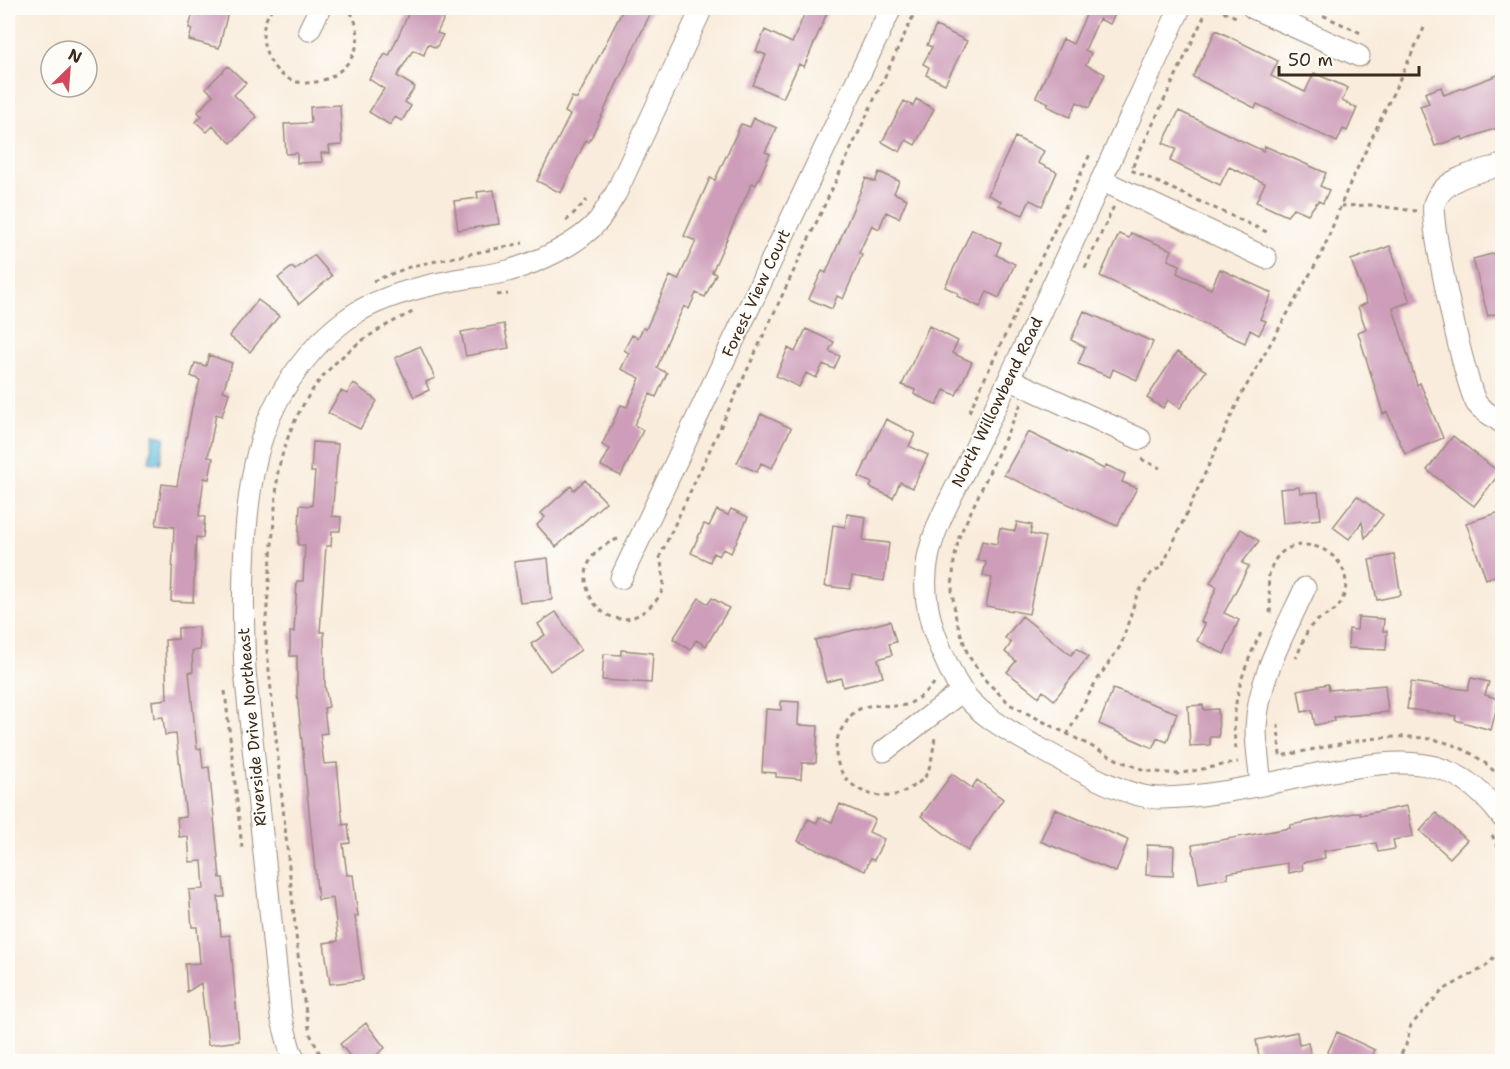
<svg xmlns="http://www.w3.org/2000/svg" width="1510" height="1069" font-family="'Shantell Sans',sans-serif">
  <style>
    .water { fill: #63bfe1; stroke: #4f7480; stroke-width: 1.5 }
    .building { fill: #cd9db9 }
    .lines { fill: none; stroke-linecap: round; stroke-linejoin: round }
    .street-casing { stroke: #9a8b7d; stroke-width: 23 }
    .path { stroke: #9a8b7d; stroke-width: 3; stroke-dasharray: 4.5 4.5; stroke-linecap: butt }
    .street { stroke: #fff; stroke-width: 21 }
    .labels { text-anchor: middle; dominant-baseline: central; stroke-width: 4.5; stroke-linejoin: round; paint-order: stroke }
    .street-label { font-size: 16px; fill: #3b2a1e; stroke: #fdfcf7 }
  </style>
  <rect width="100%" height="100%" fill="#fdfcf7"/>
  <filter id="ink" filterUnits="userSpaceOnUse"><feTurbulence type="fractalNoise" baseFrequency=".0167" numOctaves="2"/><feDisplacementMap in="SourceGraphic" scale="12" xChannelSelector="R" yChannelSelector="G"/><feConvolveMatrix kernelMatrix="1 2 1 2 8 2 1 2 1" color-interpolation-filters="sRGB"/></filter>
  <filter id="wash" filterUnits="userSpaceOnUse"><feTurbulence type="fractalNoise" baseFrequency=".008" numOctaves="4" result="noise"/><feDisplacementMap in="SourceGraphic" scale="24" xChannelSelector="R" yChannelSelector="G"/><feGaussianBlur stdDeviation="1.35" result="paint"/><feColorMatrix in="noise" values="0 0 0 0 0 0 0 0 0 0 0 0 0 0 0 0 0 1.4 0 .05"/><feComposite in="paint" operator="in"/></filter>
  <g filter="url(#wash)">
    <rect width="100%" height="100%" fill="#f9ecdc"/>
    <!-- water -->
    <path class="water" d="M154,435L165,437L160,464L149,462Z"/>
    <g id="blocks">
      <!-- building -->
      <path class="building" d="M194,8H229L219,48L189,40L192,29L189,28Z
        M411,8H449L437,33L443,35L436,48L428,44L424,55L413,50L397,76L415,87L405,102L411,106L402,121L395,117L390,125L369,112L384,89L369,79L385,54L389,56Z
        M624,8H653L589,142L586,140L561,193L537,181L570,115L565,112L572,97L577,99Z
        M807,8H829L804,67L799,64L783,98L753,85L766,55L756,51L765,30L792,43Z
        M1074,8H1118L1110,24L1099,19L1085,50L1091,53L1086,65L1105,74L1089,108L1077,102L1070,117L1047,106L1049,103L1036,97L1063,39L1073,44L1087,13Z
        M936,26L967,41L945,84L926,75L929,67L923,64L932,47L927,45Z
        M1216,30L1278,61L1271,76L1305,92L1314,73L1348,88L1342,101L1357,108L1347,131L1343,129L1337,142L1257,104L1255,108L1193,77Z
        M228,66L246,83L234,95L257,117L231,143L213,126L207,132L196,122L202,116L198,112L213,95L206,88Z
        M1503,73V126L1463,140L1462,137L1435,146L1420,106L1429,103L1425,93L1441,87L1444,95Z
        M916,99L934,109L915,145L906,140L900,152L882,142L904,101L913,106Z
        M340,105L342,145L329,146L330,153H321L322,162L297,163V153L286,154L284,124L311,123L310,107Z
        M1179,111L1263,151L1265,146L1326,173L1320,186L1329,190L1323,203L1318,201L1308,214L1294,208L1287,216L1256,202L1265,183L1229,167L1220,185L1170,161L1176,149L1163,143Z
        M754,118L777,128L765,152L770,154L756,185L752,183L712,272L716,274L705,297L696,293L689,309L684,306L668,340L657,368L667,373L656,397L650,394L634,425L643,430L621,476L601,466L610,449L602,445L621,405L627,407L640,378L621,369L629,353L624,350L632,335L638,338L643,328L646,329L670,276L678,280L696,241L684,236L710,178L715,180L741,124L750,127Z
        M1015,137L1044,151L1038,163L1057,172L1042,206L1030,200L1023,215L999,205L1001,201L988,195Z
        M879,172L899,181L894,193L907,199L899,218L886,212L879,229L872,225L859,253L862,255L843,299L837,296L832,309L809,299L822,271L826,273L866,178L875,182Z
        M494,190L499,224L458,230L454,201L478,198L477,192Z
        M972,229L1001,243L996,255L1015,264L999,298L987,292L980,307L957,296L958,293L945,287Z
        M1131,233L1172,250L1168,260L1180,265L1177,273L1211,289L1220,269L1272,293L1260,319L1266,321L1259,335L1250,330L1245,343L1100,276L1119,234L1129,238Z
        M1390,246L1410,302L1393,308L1417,385L1420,383L1443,438L1405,454L1387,412L1383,414L1358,332L1366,329L1358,307L1367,303L1351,260Z
        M1503,251V312L1488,316L1473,259Z
        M314,255L332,276L299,304L278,278L292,267L295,270Z
        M258,300L279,316L250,352L229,336Z
        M1084,311L1153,342L1137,380L1113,369L1110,377L1078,364L1085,347L1071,340Z
        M504,324L509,348L466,356L461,332Z
        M929,326L958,341L952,353L972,362L956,395L944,390L937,405L914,394L915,390L902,385Z
        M806,329L834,342L829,351L840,356L834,369L823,364L816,378L806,373L799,387L776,376L788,348L795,352Z
        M420,346L435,378L426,382L429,390L414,397L395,358Z
        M1177,352L1206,371L1180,408L1168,400L1163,408L1147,398Z
        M209,355L232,363L223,391L229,393L222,416L216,414L208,457L213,458L209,479L204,478L199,516L205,517L203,538L196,537L193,602L171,601L174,527L156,525L162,484L177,486L192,407L200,380L191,376L195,363L206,366Z
        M353,383L377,401L360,429L328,413L341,391L347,394Z
        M761,414L791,428L772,468L761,463L757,472L737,463Z
        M886,419L915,434L909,446L928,455L913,488L900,482L893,498L870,487L872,483L859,477Z
        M1028,432L1104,469L1106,465L1125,474L1122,482L1137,488L1117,526L1004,475Z
        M1453,436L1500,473L1474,506L1427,470Z
        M313,442L338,444L332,516L341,517L340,531H332L331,546H326L320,632H324L325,687L329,707L324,708L327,733L320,734L324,764L337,763L343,825L348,824L350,843L343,844L347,875H353L358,916H355L363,980L330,984L324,943L338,941L333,898L318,900L297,693V656H290V632H294L297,581H303L305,545H298L300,505L312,506L315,472H311Z
        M585,480L606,502L556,547L537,525L545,517L541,513L571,486L574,490Z
        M1299,487L1300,493L1318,492L1321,519L1283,523L1280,489Z
        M1357,496L1383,515L1365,538L1362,522L1349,539L1333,527Z
        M731,509L748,517L731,553L723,549L719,556L713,553L710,562L691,553L704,524L709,526L717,510L728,515Z
        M1503,511V573L1486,579L1466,523Z
        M847,514L866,517L863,540L889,543L884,581L852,576L850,589L825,586L833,525L845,527Z
        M1017,522L1032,525L1030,534L1045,537L1029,614L986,606L992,578L983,576L986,562L977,560L982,541L997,544L1000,528L1015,531Z
        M1241,529L1259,541L1242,563L1249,566L1224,613L1239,620L1224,654L1197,641L1205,624L1201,622L1217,587L1210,583Z
        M1394,555L1401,595L1377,600L1369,560Z
        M548,558L552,600L520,603L514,562Z
        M699,598L708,604L712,598L729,608L706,646L696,640L690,650L673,639Z
        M556,612L581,650L550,671L531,644L545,635L538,624Z
        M1022,616L1071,655L1077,648L1088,657L1054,700L1043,691L1039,697L1007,672L1016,661L1005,652L1011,643L1005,638Z
        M1358,617L1384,619L1383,631H1387L1386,650L1348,648L1349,629L1357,630Z
        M890,621L896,642L889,644L892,655L878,659L883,677L843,687L841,678L826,682L815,640Z
        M199,627L200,650L192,651L193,672H189L197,749L201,748L203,768L209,767L220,878H223L225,897H218L221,936L230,935L239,1041L208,1045L201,983L187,992L185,964L200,963L197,927H192L189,890L204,889L202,861L190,862L188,836L179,837L177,818L186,817L176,734L165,735L163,717L154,718L152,701L167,699L165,640L178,639V628Z
        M621,650L653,653L651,683L602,680L604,654L621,655Z
        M1471,678L1489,682L1485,695L1499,699L1491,730L1455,720L1456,716L1407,709L1411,682L1468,690Z
        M1328,684L1329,690L1385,685L1388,712L1334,717L1335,721L1315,725L1312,710L1302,712L1298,690Z
        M1113,689L1177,713L1167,742L1157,738L1153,748L1099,724Z
        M781,701L799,702L798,725L818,726L816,763H802L801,779L776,777V773L762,772L766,709L781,710Z
        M1203,705L1204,710L1218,709L1219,737H1210V745L1190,746L1188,706Z
        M952,774L972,788L977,780L1003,799L968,851L921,816Z
        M840,804L875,819L869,832L884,839L874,860L870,859L865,871L798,841L808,819L817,823L819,817L832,822Z
        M1407,806L1413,836L1393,840L1395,849L1378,852L1376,843L1324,851L1325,858L1302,863L1303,870L1289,873L1287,863L1227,873L1228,878L1199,883L1192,845L1290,828V825L1322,819L1360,812V815Z
        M1055,809L1128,840L1116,872L1040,841Z
        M1436,813L1467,840L1450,858L1420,831Z
        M1147,845L1174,846L1173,876L1146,875Z
        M366,1023L385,1048L368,1062H355L340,1044Z
        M1297,1032L1299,1045L1308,1043L1312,1062H1260L1256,1040Z
        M1337,1032L1375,1050L1369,1062H1337L1326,1056Z"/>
    </g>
  </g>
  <g filter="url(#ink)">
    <use href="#blocks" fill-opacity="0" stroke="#9a8b7d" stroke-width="1.5"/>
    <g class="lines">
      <defs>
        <path id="street" d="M1180,8C1123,132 1067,257 1008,381C992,415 975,449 958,483C946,507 933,532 928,558C919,603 936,642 955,680C971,711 1008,731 1037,747C1071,765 1123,798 1161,798C1210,798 1277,781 1327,772C1401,759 1452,750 1502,817
          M1253,8L1359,56
          M309,30L320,8
          M1502,165C1479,172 1443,177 1434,204C1428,219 1467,391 1477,404C1482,411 1495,417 1502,423
          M1101,180L1266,258
          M1009,379L1140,439
          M621,578L891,8
          M884,751L961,692
          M1261,784C1259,765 1256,746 1256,728C1258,678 1285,632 1305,588
          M296,1062L290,1050L281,1016L245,671C242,602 241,499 263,435C278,388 316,337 359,311C387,295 419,287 450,281C469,277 489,276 508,271C538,262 578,245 599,220C605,212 610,202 616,193L702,8"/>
      </defs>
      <!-- street casing -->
      <use href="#street" class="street-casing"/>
      <!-- path -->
      <path class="path" d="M272,8C262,24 260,39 268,56C293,116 388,65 348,8
        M1208,8L1131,170L1269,233
        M1215,8L1236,17
        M1307,8L1363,34
        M1341,206L1370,205L1416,211
        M566,221L587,200
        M1085,268L1114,206
        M373,281L412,266L523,243
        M497,295L508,294
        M1021,404L959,537L954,561L952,591L956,619L968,655L986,681L1011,705L1120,761L1147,771L1177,774L1238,762
        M969,412L1091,152
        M1141,459L1160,468
        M618,539C552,561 601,648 647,609C669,591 664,582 660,556L917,8
        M1270,613C1272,597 1265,583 1271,568C1288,523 1358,550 1344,595C1337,617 1325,612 1312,625C1305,632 1301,648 1296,658
        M934,683C931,689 913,703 906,705C883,709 863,697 847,721C844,726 839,732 838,737C825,780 876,812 910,788C915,785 922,781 925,777C932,765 933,750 935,737
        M225,691L242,848
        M1278,724L1280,756C1342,745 1421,718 1478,758C1487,764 1495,772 1502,779
        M1067,735L1095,683L1121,645L1137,595L1152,572L1162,567L1240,397L1322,253L1347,190L1424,28
        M1236,749C1229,705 1243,669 1262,630
        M1492,835L1502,855
        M324,1062L310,1034L301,984L265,631L278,471C297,390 340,345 415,311
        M1397,1062L1406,1045L1411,1025L1443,990L1485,967L1501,949L1502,889"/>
      <!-- street -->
      <use href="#street" class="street"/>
    </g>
  </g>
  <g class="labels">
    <!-- street labels -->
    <g class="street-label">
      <text transform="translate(756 293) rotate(-65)">Forest View Court</text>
      <text transform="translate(997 402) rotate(-64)">North Willowbend Road</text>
      <text transform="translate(252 727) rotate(-95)">Riverside Drive Northeast</text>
    </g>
  </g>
  <!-- margin -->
  <rect width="1510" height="1069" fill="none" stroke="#fdfcf7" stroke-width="30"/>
  <!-- north arrow -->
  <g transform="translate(69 69) rotate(25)"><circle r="28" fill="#fdfcf7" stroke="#afa8a0" stroke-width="1.5"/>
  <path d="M0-4.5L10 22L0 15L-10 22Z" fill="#d1495b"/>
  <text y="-9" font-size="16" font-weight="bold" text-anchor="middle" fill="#3b2a1e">N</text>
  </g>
  <!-- scale -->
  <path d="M1279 66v9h140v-9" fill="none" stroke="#3b2a1e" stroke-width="3"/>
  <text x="1288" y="66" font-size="18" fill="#3b2a1e" stroke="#fdfcf7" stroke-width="4.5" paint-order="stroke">50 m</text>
</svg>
